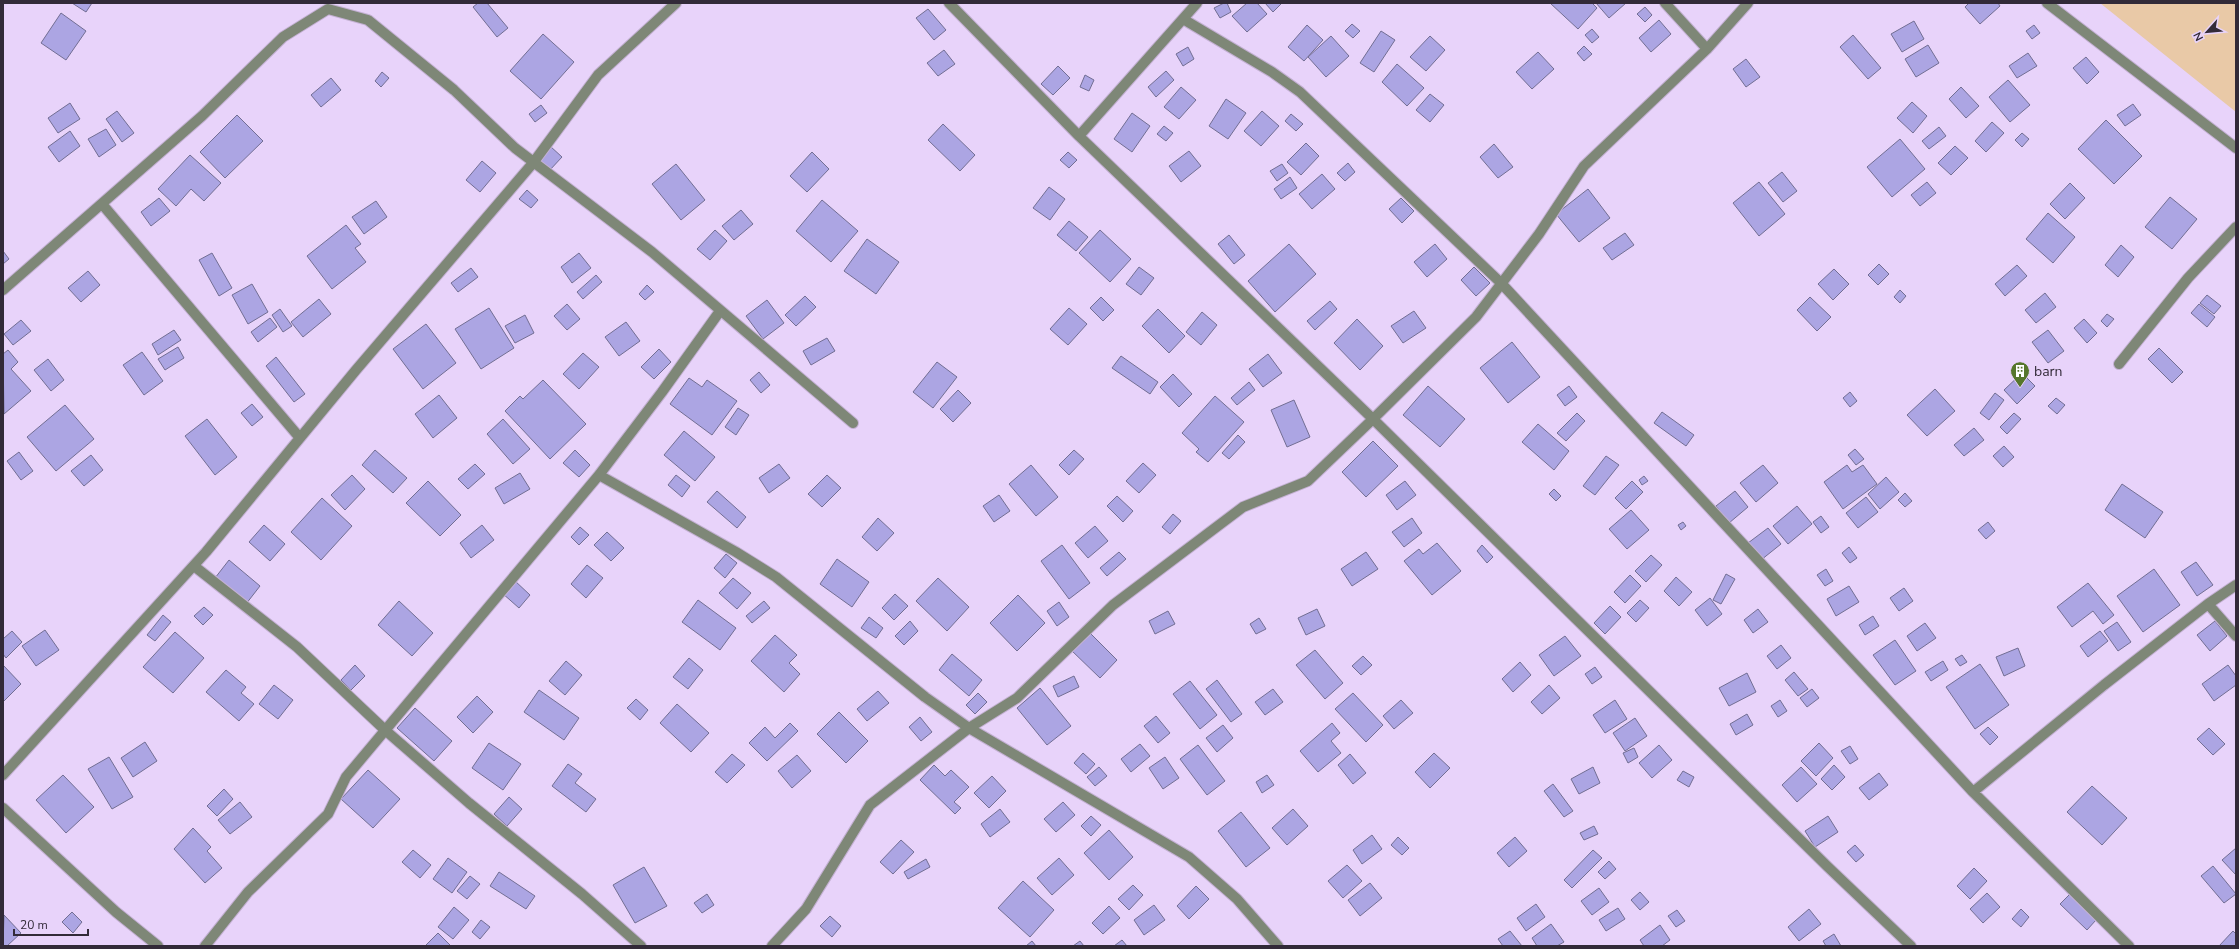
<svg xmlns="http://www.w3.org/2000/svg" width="2239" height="949" font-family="'Nunito Sans',sans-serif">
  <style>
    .green { fill: #e9c9a7 }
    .building { fill: #aca5e3; stroke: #726e93 }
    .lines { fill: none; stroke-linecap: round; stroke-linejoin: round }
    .minor-casing { stroke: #c4b1d3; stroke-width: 12 }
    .minor { stroke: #7e8777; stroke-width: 10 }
    .labels { text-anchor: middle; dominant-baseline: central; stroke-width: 3; stroke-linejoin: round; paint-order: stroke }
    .poi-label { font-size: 14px; fill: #322a38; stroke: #e8d3fa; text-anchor: start }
  </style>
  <rect width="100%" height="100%" fill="#e8d3fa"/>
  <!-- green -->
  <path class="green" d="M2100,3H2236V112Z"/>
  <!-- building -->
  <path class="building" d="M72,3H92L86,12Z
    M478,3H487L508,28L497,37L473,7Z
    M1224,3H1227L1231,12L1220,18L1214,8Z
    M1247,3H1257L1267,14L1247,32L1232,16Z
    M1265,3H1282L1273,12Z
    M1550,3H1592L1597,8L1578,29Z
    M1596,3H1626L1609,18Z
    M1969,3H1998L2000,6L1980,24L1965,7Z
    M1645,7L1652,15L1645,22L1637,14Z
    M928,9L946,30L934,40L916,18Z
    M61,13L86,31L66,60L41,43Z
    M1659,20L1671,34L1651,52L1639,38Z
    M1914,21L1924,39L1902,52L1891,34Z
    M1352,24L1360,31L1353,38L1345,31Z
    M1307,25L1323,40L1304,61L1288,47Z
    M2034,25L2040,33L2032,39L2026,31Z
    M1592,29L1599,37L1592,43L1585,35Z
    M1381,31L1395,40L1374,72L1360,63Z
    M543,34L574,62L541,99L510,71Z
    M1853,35L1881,68L1868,79L1840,47Z
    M1331,36L1349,56L1326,77L1308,57Z
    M1430,36L1445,50L1426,71L1410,57Z
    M1928,45L1939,63L1916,77L1905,59Z
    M1584,46L1592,54L1584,61L1577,53Z
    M1188,47L1194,59L1183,66L1176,54Z
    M944,50L955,64L938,76L927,63Z
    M1538,52L1554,69L1532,89L1516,72Z
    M2028,53L2037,66L2017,78L2009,66Z
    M2086,57L2099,72L2087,84L2073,68Z
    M1746,59L1760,77L1746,87L1733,69Z
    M1397,64L1424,88L1407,106L1382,82Z
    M1058,66L1070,78L1053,95L1041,84Z
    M1166,71L1174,80L1156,97L1148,87Z
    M382,72L389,78L381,87L375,81Z
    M1085,75L1094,80L1089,91L1080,87Z
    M331,78L341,90L321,107L311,95Z
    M2008,80L2030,105L2010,122L1989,97Z
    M1181,87L1196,100L1179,119L1164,107Z
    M1961,87L1979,106L1966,118L1949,99Z
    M1430,94L1444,105L1430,122L1416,110Z
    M1226,99L1246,113L1228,139L1209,126Z
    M1912,102L1927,116L1913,133L1897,118Z
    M70,103L80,119L58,133L48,118Z
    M2133,104L2141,115L2125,126L2117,115Z
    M541,105L547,113L535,122L529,114Z
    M117,111L134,133L122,142L106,119Z
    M1262,111L1279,126L1261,146L1244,131Z
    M1132,113L1150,126L1132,152L1114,139Z
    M1291,114L1303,124L1296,131L1285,121Z
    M237,115L263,141L225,178L200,152Z
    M2106,120L2142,156L2114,184L2078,149Z
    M1992,122L2004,133L1986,152L1975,141Z
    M943,124L975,155L960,171L928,140Z
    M1164,126L1173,133L1166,141L1157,134Z
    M1939,127L1946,136L1929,149L1922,141Z
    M106,129L116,145L99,157L88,139Z
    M70,131L80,146L59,162L48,147Z
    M2022,133L2029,139L2022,147L2015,140Z
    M1900,139L1925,169L1892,197L1867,167Z
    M1306,143L1319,156L1301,175L1287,162Z
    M1494,144L1513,167L1498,178L1480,157Z
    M550,146L562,157L549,171L537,159Z
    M1955,146L1968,158L1951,175L1938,163Z
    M1189,151L1201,166L1181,182L1169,166Z
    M812,152L829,169L807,192L790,176Z
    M1068,152L1077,160L1069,168L1060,160Z
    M190,155L221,183L204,201L191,189L176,206L158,189Z
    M482,161L496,173L480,192L466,180Z
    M1348,163L1355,172L1345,181L1337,173Z
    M676,164L705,200L681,220L652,184Z
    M1282,164L1288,173L1277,181L1270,171Z
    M1782,172L1797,191L1783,202L1768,183Z
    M1322,174L1335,189L1312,209L1299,194Z
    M1290,177L1297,188L1281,199L1274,189Z
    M1759,182L1785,214L1759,236L1733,203Z
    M1927,182L1936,193L1920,206L1911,195Z
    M2070,183L2085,198L2065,219L2050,204Z
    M1049,187L1065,199L1050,220L1033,208Z
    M1588,189L1610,218L1579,242L1556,214Z
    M527,190L538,200L531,208L519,199Z
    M2170,197L2197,219L2172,249L2145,227Z
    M159,198L170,211L151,226L141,212Z
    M1401,198L1414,211L1402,223L1389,209Z
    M822,200L858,231L831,262L796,231Z
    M376,201L387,217L364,234L352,217Z
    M741,210L753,224L734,240L722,226Z
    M2048,213L2075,237L2053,263L2026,239Z
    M1069,221L1088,237L1076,251L1057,235Z
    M346,225L361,244L355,248L366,262L332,289L307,256Z
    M715,230L727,241L710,260L697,249Z
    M1100,230L1131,259L1110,282L1079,253Z
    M1625,233L1634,245L1612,260L1603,248Z
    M1229,235L1245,255L1234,264L1218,244Z
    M867,239L899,262L876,294L844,271Z
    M1289,244L1316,274L1275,312L1248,281Z
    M1435,244L1447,259L1427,277L1414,262Z
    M2121,245L2134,257L2118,277L2105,265Z
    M3,251L9,259L3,264Z
    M212,253L232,288L219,296L199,260Z
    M579,253L591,268L572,283L561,267Z
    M1879,264L1889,274L1878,285L1868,275Z
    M2017,265L2027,276L2005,296L1995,284Z
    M1139,267L1154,278L1141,295L1126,284Z
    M1474,267L1490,283L1476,296L1461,280Z
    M471,268L478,277L458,292L451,283Z
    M1834,269L1849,284L1833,300L1818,284Z
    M88,271L100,285L81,302L68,288Z
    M596,275L602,282L583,299L577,292Z
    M252,284L268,312L248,324L232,295Z
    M647,285L654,292L645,300L639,294Z
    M1900,290L1906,296L1900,303L1894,297Z
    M2045,293L2056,307L2036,323L2025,310Z
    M2207,295L2221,306L2214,314L2200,303Z
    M805,296L816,307L796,326L785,315Z
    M1101,297L1114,310L1103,321L1090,308Z
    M1810,297L1831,317L1817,331L1797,310Z
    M319,299L331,314L303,337L291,322Z
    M767,300L784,323L763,339L746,316Z
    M1330,301L1337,309L1315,330L1307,321Z
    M567,304L580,319L567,330L554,316Z
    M2199,304L2215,317L2207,327L2191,313Z
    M489,308L514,348L481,369L455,329Z
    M1069,308L1087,324L1068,345L1050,329Z
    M280,309L292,326L283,332L272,315Z
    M1158,309L1185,336L1169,353L1142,326Z
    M1414,311L1426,328L1403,343L1391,326Z
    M1202,312L1217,325L1201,345L1186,332Z
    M2107,314L2114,319L2107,327L2101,321Z
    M525,315L534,333L515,343L505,326Z
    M270,318L277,327L258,342L251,332Z
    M1357,319L1383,346L1360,370L1334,343Z
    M2084,319L2097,333L2087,343L2074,328Z
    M21,320L31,331L13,345L4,334Z
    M626,322L640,341L619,356L605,337Z
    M426,324L456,363L423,389L393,349Z
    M174,330L181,340L158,355L152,344Z
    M2048,330L2064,351L2048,363L2032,342Z
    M827,338L835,351L811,365L803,351Z
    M1512,342L1540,377L1508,403L1480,368Z
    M178,347L184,358L165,370L158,359Z
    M2159,348L2183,372L2172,383L2148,359Z
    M659,349L671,362L654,379L641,367Z
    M8,350L18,362L11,369L31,391L4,414L3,354Z
    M142,352L163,381L144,395L123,365Z
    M583,353L599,367L579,389L563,374Z
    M1268,354L1282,373L1263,387L1249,369Z
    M1121,356L1158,382L1150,394L1112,368Z
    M276,357L305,394L294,402L266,366Z
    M48,359L64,380L51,391L34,370Z
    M937,362L957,377L933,408L913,392Z
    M759,372L770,385L761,393L750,380Z
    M2022,373L2035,386L2017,404L2004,390Z
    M1173,374L1192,394L1179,407L1160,387Z
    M689,378L702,387L707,380L737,401L712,435L670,404Z
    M543,380L586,424L550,459L505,411L520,396L523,399Z
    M1249,382L1255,390L1237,405L1231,398Z
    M1428,386L1465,419L1440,447L1403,415Z
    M1569,386L1577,397L1565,406L1557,395Z
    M1935,389L1955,411L1927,436L1907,415Z
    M958,390L971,403L953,422L940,409Z
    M1850,392L1857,401L1850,407L1843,398Z
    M1995,393L2004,400L1989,420L1980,413Z
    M439,395L457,418L433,438L415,414Z
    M1215,396L1244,422L1208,462L1196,452L1199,449L1182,433Z
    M2056,398L2065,405L2057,414L2048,406Z
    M1294,400L1310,437L1287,447L1271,410Z
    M252,404L263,417L252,426L241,413Z
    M65,405L94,439L56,471L27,437Z
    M738,408L749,415L736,435L725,427Z
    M1662,412L1694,435L1686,446L1654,423Z
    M1577,413L1585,421L1566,441L1557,433Z
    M2014,413L2021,419L2007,434L2000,427Z
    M207,419L237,457L215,475L185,436Z
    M503,419L530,449L513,464L487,434Z
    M1538,424L1569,451L1554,470L1522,442Z
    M1974,428L1984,440L1964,456L1954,445Z
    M684,431L715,457L695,481L664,455Z
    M1238,435L1245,442L1229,459L1222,453Z
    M1373,441L1398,466L1366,497L1342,472Z
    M2004,446L2014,457L2003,467L1993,456Z
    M1855,449L1864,459L1856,465L1848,455Z
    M375,450L407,478L393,493L362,465Z
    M575,450L590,465L579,477L563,463Z
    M1074,450L1084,459L1069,475L1059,465Z
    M19,452L33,471L21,480L7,461Z
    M91,455L103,470L84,486L71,471Z
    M1606,456L1619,465L1595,495L1583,486Z
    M1143,463L1156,475L1139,493L1126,481Z
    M475,464L485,474L468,489L458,479Z
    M779,464L790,478L769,493L759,478Z
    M1031,465L1058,497L1036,516L1009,484Z
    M1763,465L1778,483L1756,502L1740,483Z
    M1847,465L1852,472L1863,465L1877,484L1843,509L1824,482Z
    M520,473L530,489L504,504L495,488Z
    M352,475L365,489L345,510L331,495Z
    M676,475L690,486L682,497L668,485Z
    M827,475L841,488L822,507L808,494Z
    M1644,476L1648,481L1642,485L1639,480Z
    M1886,477L1899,492L1880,509L1868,494Z
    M428,481L461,515L440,536L406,503Z
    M1405,481L1416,495L1397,510L1386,495Z
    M1632,481L1643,492L1626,509L1615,498Z
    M2122,484L2163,512L2145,538L2105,510Z
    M1554,489L1561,496L1556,501L1549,494Z
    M717,491L746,517L737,528L707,502Z
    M1735,491L1748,507L1729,523L1716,506Z
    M1905,493L1912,501L1905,507L1898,500Z
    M999,495L1010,511L994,522L983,506Z
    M1117,496L1133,511L1123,522L1107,506Z
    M1866,497L1878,512L1858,528L1846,513Z
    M322,498L352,526L321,560L291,532Z
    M1797,506L1812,524L1788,544L1773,526Z
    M1631,510L1649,530L1627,549L1609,529Z
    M1173,514L1181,521L1170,534L1162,527Z
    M1821,516L1829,527L1821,533L1813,522Z
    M878,518L894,533L877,551L862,537Z
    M1412,518L1422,533L1404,547L1392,532Z
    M1683,522L1686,526L1681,530L1678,525Z
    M1988,522L1995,531L1986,539L1978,530Z
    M264,525L285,544L270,561L249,542Z
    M482,525L494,540L471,558L460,543Z
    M1095,526L1108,541L1088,558L1075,543Z
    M580,527L589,535L579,545L571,537Z
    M1768,528L1781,544L1761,560L1748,543Z
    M607,532L624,548L611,561L594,545Z
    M1437,543L1461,571L1432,595L1404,561L1419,549L1423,554Z
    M1062,545L1090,583L1069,599L1041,561Z
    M1482,545L1493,557L1487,563L1477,551Z
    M1849,547L1857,558L1850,563L1842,553Z
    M1119,552L1126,559L1107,576L1100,568Z
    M1366,552L1378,569L1352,586L1341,569Z
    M726,554L737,563L725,578L714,568Z
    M1651,555L1662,565L1646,582L1635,571Z
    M837,559L869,582L852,607L820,584Z
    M229,560L260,586L246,604L215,578Z
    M2196,562L2213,585L2197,596L2181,572Z
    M587,565L603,578L586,598L571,584Z
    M1826,569L1833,581L1825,586L1817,575Z
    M2154,569L2180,605L2143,632L2117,596Z
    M1726,574L1735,579L1721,604L1713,600Z
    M1630,575L1641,586L1625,603L1614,592Z
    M1676,577L1692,592L1679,606L1664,591Z
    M733,578L751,593L737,609L719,593Z
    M938,578L969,607L947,631L916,601Z
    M514,580L530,595L519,608L502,593Z
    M2088,583L2114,615L2103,624L2093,611L2072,627L2057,607Z
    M1849,586L1859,602L1836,616L1827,599Z
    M1904,588L1913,601L1899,611L1890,598Z
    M895,594L908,606L894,620L882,608Z
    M1018,595L1045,623L1017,651L990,623Z
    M1710,598L1722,614L1707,626L1695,610Z
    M698,600L736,628L720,650L682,622Z
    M1640,600L1649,608L1636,622L1627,613Z
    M399,601L433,633L412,656L378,625Z
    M764,601L770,608L752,623L746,616Z
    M1059,602L1069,617L1057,626L1047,611Z
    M1610,606L1621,617L1605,634L1594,623Z
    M204,607L213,615L203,625L194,616Z
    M1317,609L1325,626L1306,635L1298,618Z
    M1758,609L1768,622L1753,633L1744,620Z
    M1168,611L1175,624L1155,634L1149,621Z
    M163,615L171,622L155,641L147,635Z
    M1873,616L1879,626L1865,635L1859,625Z
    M869,617L883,628L876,638L861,628Z
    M1259,618L1266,629L1256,634L1250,624Z
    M910,621L918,631L904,645L895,636Z
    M2215,621L2227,636L2210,651L2197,635Z
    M2117,622L2131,642L2118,651L2104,631Z
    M1925,623L1936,638L1917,651L1907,636Z
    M45,630L59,650L36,666L22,646Z
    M12,631L22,642L6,658L3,654V639Z
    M1088,631L1117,660L1100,678L1070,649Z
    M2100,631L2108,641L2088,657L2080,646Z
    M175,632L204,658L173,693L143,667Z
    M775,635L797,655L789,663L800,674L784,692L751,661Z
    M1565,636L1581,656L1554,676L1539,655Z
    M1895,640L1916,671L1895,685L1873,655Z
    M1781,645L1791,658L1777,669L1767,656Z
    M2018,648L2025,666L2004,676L1996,657Z
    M1315,650L1343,683L1325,699L1296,665Z
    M952,654L982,680L969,696L939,670Z
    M1962,655L1967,662L1960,666L1955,659Z
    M1363,656L1372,665L1361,675L1352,666Z
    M689,658L703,670L688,689L673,677Z
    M566,661L582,675L565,695L549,681Z
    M1943,661L1948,670L1931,681L1925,672Z
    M1520,662L1531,675L1513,692L1502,679Z
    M1980,664L2009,705L1975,729L1946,687Z
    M3,665L21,684L4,701L3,700Z
    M355,665L365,676L351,690L341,680Z
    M2228,665L2236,676V685L2214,701L2202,684Z
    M1595,667L1602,677L1592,684L1585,674Z
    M226,670L246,687L241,693L254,704L239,721L206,692Z
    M1794,672L1808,689L1798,696L1785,680Z
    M1747,673L1756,692L1729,706L1719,688Z
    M1074,676L1079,687L1058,697L1053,686Z
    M1217,680L1242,714L1231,722L1206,689Z
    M1190,681L1217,715L1200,729L1173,694Z
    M274,685L293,700L278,719L259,704Z
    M1549,685L1560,698L1542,714L1531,702Z
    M1040,688L1071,726L1047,745L1017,708Z
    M1273,689L1283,702L1265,715L1255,702Z
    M1812,689L1819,698L1807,707L1800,698Z
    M539,690L579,718L564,740L524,712Z
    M878,691L889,703L867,721L857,709Z
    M978,693L987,702L975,714L966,705Z
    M1353,693L1383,725L1366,742L1335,709Z
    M477,696L493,712L473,733L457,717Z
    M636,699L648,710L640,720L627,708Z
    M1401,700L1413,713L1394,729L1383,716Z
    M1615,700L1627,719L1605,733L1593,715Z
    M1780,700L1787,711L1778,717L1771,706Z
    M677,704L709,733L691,752L660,723Z
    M415,708L452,741L434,761L397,728Z
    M839,712L868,741L846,763L817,734Z
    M1747,714L1753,725L1736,735L1730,724Z
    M1156,716L1170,733L1158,743L1144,726Z
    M920,717L932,732L921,741L909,727Z
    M1635,718L1647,736L1625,751L1613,733Z
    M790,723L798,731L767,761L749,743L765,727L775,738Z
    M1332,723L1340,733L1331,741L1341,753L1318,772L1300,751Z
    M1223,725L1233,738L1217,752L1206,738Z
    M1988,727L1998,737L1990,745L1980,734Z
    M2209,728L2225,744L2213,755L2197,739Z
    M145,742L157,761L133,777L121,758Z
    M489,743L521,764L503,790L472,768Z
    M1819,743L1833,758L1816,776L1801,761Z
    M1140,744L1150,756L1131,772L1121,759Z
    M1198,745L1225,781L1207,795L1180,759Z
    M1659,745L1672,760L1652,778L1639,763Z
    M1850,746L1858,759L1850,764L1841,751Z
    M1634,748L1638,757L1628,763L1623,753Z
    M1083,753L1095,764L1086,774L1074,763Z
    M1434,753L1450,768L1430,788L1415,772Z
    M732,754L745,765L727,783L715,772Z
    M1350,754L1366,773L1353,784L1338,765Z
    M797,755L811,771L792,788L778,771Z
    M109,757L133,797L112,809L88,769Z
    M1165,757L1179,778L1163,789L1149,768Z
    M568,764L582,774L575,783L596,799L586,812L552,786Z
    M934,765L945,776L951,770L969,787L954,802L961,808L955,814L920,780Z
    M1834,765L1845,777L1832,790L1821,779Z
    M1099,767L1107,776L1095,786L1087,777Z
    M1593,767L1600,783L1579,794L1571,779Z
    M1801,767L1817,784L1797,802L1782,785Z
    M368,770L400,799L373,828L341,799Z
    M1683,771L1694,777L1689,787L1677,780Z
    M1879,773L1888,785L1869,800L1859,788Z
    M63,775L94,807L66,833L36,800Z
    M1267,775L1274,785L1262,793L1256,782Z
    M992,776L1006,791L989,808L974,793Z
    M1553,784L1573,811L1564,817L1544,791Z
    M2092,786L2127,818L2102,845L2067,812Z
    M224,789L233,799L217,816L207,806Z
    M509,797L522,809L507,826L494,814Z
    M240,802L252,817L230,834L218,820Z
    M1063,802L1075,815L1056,832L1044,819Z
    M1000,809L1010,822L990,837L981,824Z
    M1293,809L1308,826L1287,845L1272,828Z
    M1241,812L1270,848L1246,867L1218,831Z
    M1091,816L1101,825L1091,836L1081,826Z
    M1828,816L1838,832L1815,847L1805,831Z
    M1594,826L1598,834L1584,840L1580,833Z
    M193,828L211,847L207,851L222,868L205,883L174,849Z
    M1109,830L1133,857L1109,880L1084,853Z
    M1372,835L1382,849L1362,864L1353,850Z
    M1398,837L1409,848L1402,855L1391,845Z
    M1515,837L1527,851L1509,867L1497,853Z
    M901,840L914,852L893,874L880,862Z
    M1855,845L1864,855L1856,862L1847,852Z
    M2236,848V875L2222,860Z
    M413,850L431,865L420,878L402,862Z
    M1593,850L1602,858L1572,888L1564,880Z
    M448,858L467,872L452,893L433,879Z
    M1059,858L1074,875L1052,895L1037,878Z
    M926,859L930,867L908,879L904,872Z
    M1609,861L1616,869L1605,879L1598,872Z
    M1347,865L1362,881L1343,898L1328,881Z
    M2213,866L2236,894L2224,903L2201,876Z
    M644,867L667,906L635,923L613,885Z
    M1974,868L1987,881L1970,899L1957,886Z
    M499,872L535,896L526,909L490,886Z
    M470,876L480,884L467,899L457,891Z
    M1023,881L1054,910L1030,937L998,908Z
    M1370,883L1382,898L1360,916L1348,900Z
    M1133,885L1143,895L1129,910L1118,899Z
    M1196,886L1209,899L1189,919L1177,906Z
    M1599,888L1609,902L1592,915L1581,901Z
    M1640,892L1649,902L1640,910L1631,900Z
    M1987,893L2000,907L1983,923L1970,909Z
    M707,894L714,905L702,913L694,903Z
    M2070,894L2096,920L2087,930L2060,904Z
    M1536,904L1545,917L1526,931L1517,918Z
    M1154,905L1165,920L1144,935L1134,920Z
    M1109,906L1120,918L1103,934L1092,923Z
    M454,907L469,920L453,939L438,927Z
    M1618,908L1625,919L1606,931L1599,920Z
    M1809,909L1821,924L1799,941L1788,927Z
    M2021,909L2029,917L2021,927L2012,919Z
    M1677,910L1685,921L1676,927L1668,916Z
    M72,912L82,922L73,933L62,922Z
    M4,915L21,933L7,946H3Z
    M830,916L841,926L832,937L820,926Z
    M481,920L490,927L480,939L472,932Z
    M1551,924L1564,942L1557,946H1537L1532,938Z
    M1660,925L1670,940L1662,946H1644L1640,940Z
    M1510,931L1522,946H1503L1498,939Z
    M2233,931L2236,934V946H2219Z
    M438,933L451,946H425Z
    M1834,934L1841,946H1826L1823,941Z
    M1122,940L1127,946H1114Z
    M1032,941L1036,946H1026Z
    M1080,941L1084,946H1073Z"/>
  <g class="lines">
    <defs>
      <path id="minor" d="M949,3L1079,136L1373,419L1828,867L1911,946
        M1665,3L1707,49
        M2047,3L2236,148
        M1183,19L1272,72L1300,92L1501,283L1973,792L2129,946
        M1079,136L1197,3
        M102,204L300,438
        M3,290L202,116L283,37L328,9L368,20L454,90L515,148L652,252L853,423
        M2119,364L2188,278L2236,227
        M599,475L736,552L776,577L925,697L969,728L1189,857L1237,899L1278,946
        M194,566L297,647L385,730L469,803L582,894L641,946
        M2208,604L2236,636
        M3,775L206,552L356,370L533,163L598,75L676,3
        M1973,792L2104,685L2208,604L2236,585
        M3,808L116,912L158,946
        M205,946L248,892L328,814L346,777L599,475L662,392L720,311
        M772,946L806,909L870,805L969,728L1017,698L1113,605L1243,507L1308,481L1373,419L1476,317L1539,234L1584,166L1707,49L1748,3"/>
    </defs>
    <!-- minor casing -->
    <use href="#minor" class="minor-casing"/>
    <!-- minor -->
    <use href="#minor" class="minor"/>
  </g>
  <!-- icons -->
  <defs>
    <symbol id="building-pin" viewBox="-11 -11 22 30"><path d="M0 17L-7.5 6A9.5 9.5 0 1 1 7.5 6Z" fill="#56762c" stroke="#e8d3fa"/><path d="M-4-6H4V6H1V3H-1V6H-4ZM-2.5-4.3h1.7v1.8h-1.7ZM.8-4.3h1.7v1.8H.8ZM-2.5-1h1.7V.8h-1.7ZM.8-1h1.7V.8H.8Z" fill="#fff"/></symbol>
  </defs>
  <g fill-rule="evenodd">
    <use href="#building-pin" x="2009" y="360" width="22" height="30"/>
  </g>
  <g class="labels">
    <!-- poi labels -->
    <g class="poi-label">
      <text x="2034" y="371">barn</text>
    </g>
  </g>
  <!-- border -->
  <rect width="2239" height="949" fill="none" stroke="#322a38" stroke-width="8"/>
  <!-- north arrow -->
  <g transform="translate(2207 32) rotate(243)" stroke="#e8d3fa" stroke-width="3" paint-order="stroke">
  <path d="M0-3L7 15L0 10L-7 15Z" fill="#322a38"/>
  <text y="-6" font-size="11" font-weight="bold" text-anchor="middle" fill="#322a38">N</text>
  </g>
  <!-- scale -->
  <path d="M14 929v6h74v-6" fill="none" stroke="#322a38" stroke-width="2"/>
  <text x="20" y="929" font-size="12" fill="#322a38" stroke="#e8d3fa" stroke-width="3" paint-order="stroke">20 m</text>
</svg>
